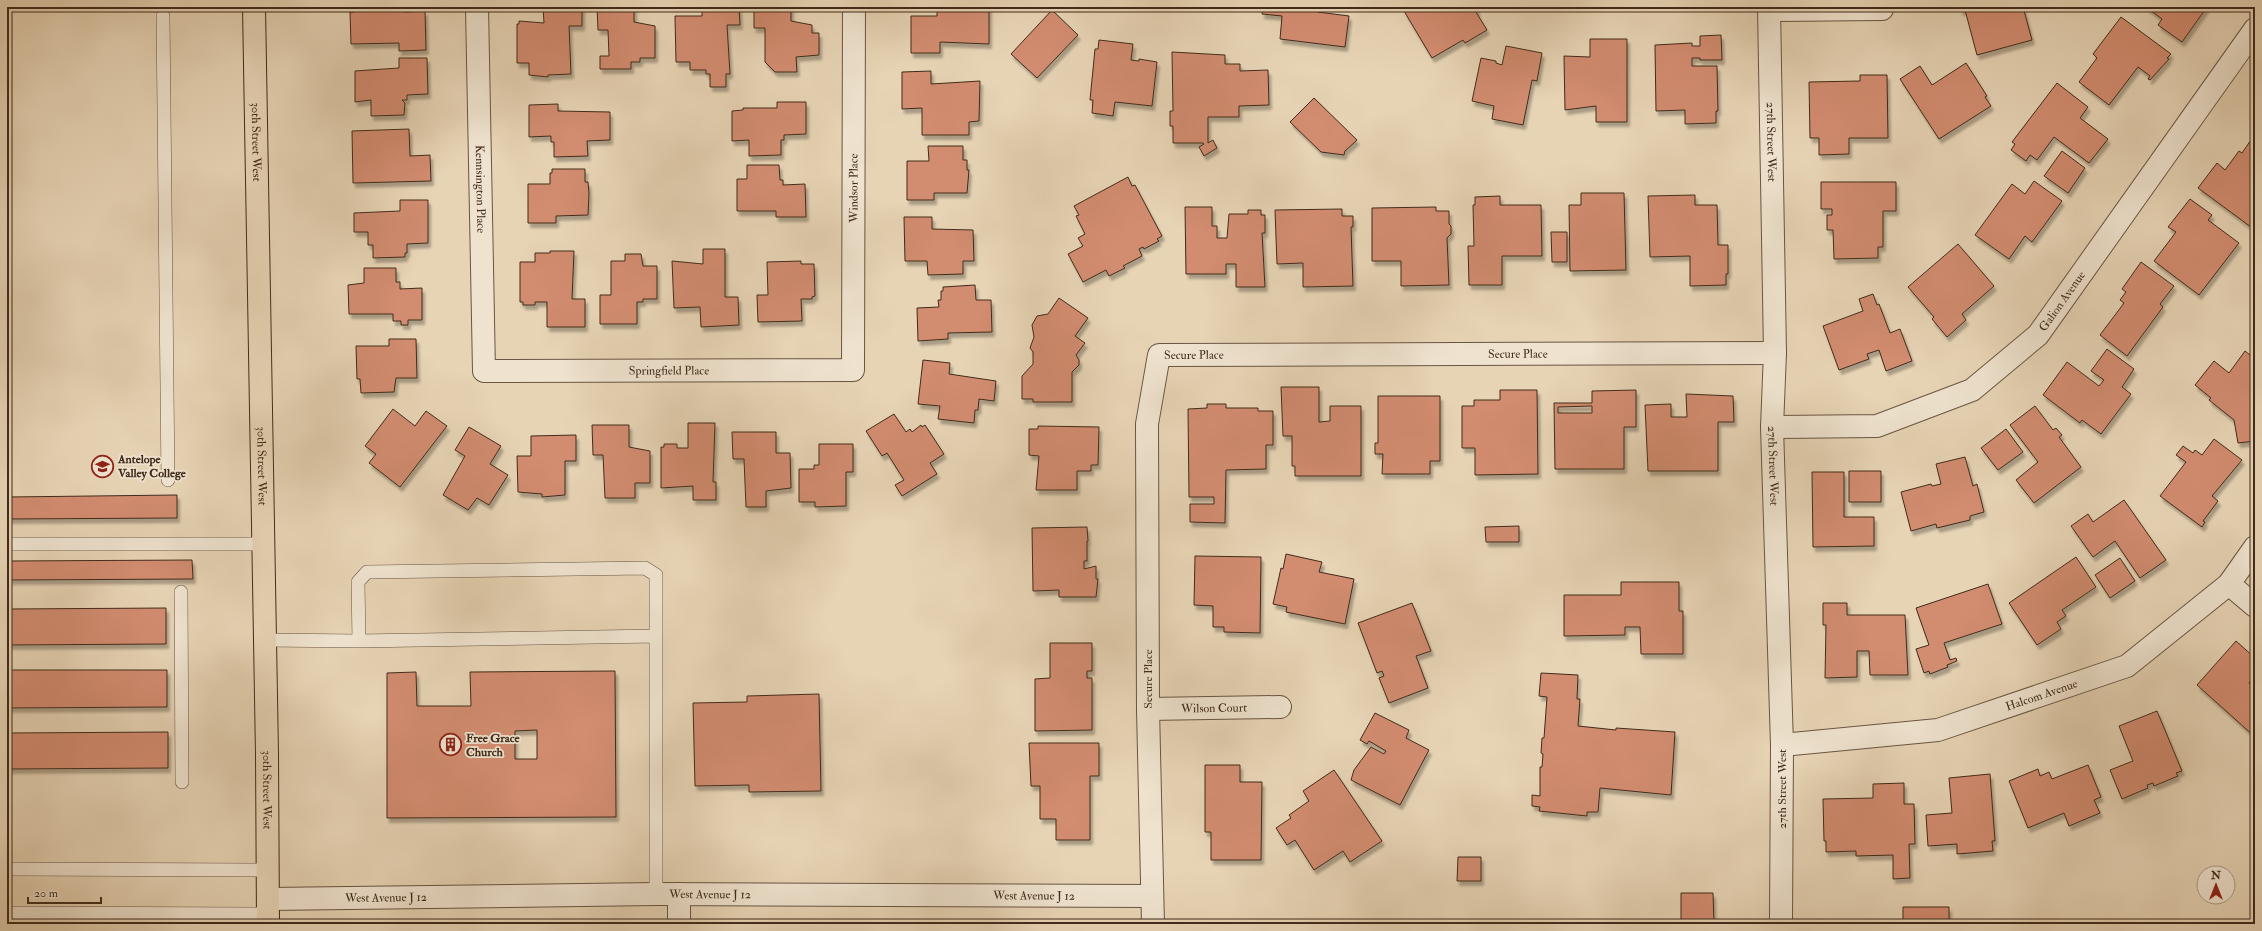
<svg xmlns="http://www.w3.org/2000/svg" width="2262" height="931" font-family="'IM FELL Double Pica',serif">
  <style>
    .building { fill: #d28c6f; stroke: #402b1b; fill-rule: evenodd; filter: url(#shadow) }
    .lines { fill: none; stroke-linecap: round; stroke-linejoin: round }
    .service-casing { stroke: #6a5542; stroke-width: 14 }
    .minor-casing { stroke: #6a5542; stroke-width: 24 }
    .primary-casing { stroke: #402b1b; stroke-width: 24 }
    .service { stroke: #efe3cf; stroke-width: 13 }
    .minor { stroke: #efe3cf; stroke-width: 22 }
    .primary { stroke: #e7d4b5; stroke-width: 22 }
    .labels { text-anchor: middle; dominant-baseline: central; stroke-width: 3.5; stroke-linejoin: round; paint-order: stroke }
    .street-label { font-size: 12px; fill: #402b1b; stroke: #efe3cf }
    .poi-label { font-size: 12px; font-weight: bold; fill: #402b1b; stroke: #efe3cf; text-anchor: start }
  </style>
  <defs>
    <filter id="shadow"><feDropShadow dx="2.5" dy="4.5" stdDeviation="1" flood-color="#0004"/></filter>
  </defs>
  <rect width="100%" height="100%" fill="#e7d4b5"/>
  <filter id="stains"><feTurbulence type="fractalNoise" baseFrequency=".005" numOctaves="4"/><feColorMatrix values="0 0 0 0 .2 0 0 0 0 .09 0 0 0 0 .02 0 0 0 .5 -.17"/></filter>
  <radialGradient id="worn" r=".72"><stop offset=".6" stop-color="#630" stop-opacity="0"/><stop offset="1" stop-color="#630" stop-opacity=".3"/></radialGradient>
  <!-- building -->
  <path class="building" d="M354,7H404V12L425,11L426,50L399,51V43L351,44L350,12H354Z
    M543,7H582V26H569L571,74L548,75V77L529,75V63H517V24H519V21L544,23Z
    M597,7H634V22L655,26V58H640V62H631V69H600V56H609L608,30H598Z
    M702,7H739L740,25H727L730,74H726V87H710V74H706V70H690V62H676L675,16H702Z
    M754,7H791V21L812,25V33H819V55L796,57L797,72H775L765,62V28H754Z
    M937,7H989V44L940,42V53H911V16H937Z
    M1263,7H1318V12L1349,16L1345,47L1280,39L1282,16L1262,14Z
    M1410,7H1476L1478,11L1476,12L1487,30L1465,43L1463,40L1432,58L1404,11Z
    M1960,7H2023L2032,40L1977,55L1965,10L1961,11Z
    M2146,7H2207L2182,42L2158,25L2162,19Z
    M1052,10L1078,35L1037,78L1011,54Z
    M2121,17L2171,54L2167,58L2169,59L2150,80L2148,79L2150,76L2138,67L2109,105L2079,82L2097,58L2093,54Z
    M1721,35L1722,60H1700V58H1692V66H1717L1718,111H1716V123L1685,124V110L1656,111L1655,45L1692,43V46H1700V36Z
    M1590,39H1627V122H1596V106L1565,110L1564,56L1590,57Z
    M1099,40L1133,44L1131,60L1139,61V59L1157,62L1152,106L1115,102L1113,116L1092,113L1093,100H1090L1095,49H1098Z
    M1506,46L1542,53L1537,81L1532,80L1523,125L1492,119L1494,106L1472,101L1481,58L1496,61V63L1502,65Z
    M1172,52L1225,55V64H1240V71L1268,70L1269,105L1239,106V117H1208V143L1213,140L1217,148L1204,156L1199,147L1204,144L1203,143H1173V126H1170V111H1173Z
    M399,58H427L428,94L407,95V100H402L405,103L404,115L371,116V100L355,102V71L399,68Z
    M1966,63L1987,96L1985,97L1991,106L1939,139L1900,79L1920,66L1932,85Z
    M931,71V84L980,81L979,121L969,122V135H922V108L902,109V72Z
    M1860,75H1887L1888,138H1849V154L1819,155V138H1810L1809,82L1860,81Z
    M2057,83L2088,107L2080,118L2108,139L2089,163L2054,137L2037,160L2030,155L2026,161L2011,150L2015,144L2012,142Z
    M1314,98L1357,140L1345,151L1344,155L1321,152L1290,122Z
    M777,102H806V134L784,135V140H781V155L749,156V140L732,141V111L743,110V108H777Z
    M558,104V111L610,112V140L587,141L588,156L554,157V142H551V136L529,137V105Z
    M409,129L410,156L430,155L431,181L353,183L352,131Z
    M2255,134V222L2251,227L2198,188L2217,163L2225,170L2239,151L2242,153Z
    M928,146H963V160H967V170H969L967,193H934V200H907V161H929Z
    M2062,151L2085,168L2068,193L2044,176Z
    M747,165H779L780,180H783V185L805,184L806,217H776V211H737V179H747Z
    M552,169H585V182H588L589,194L588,215L556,216V223H528V184H550V173H552Z
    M1128,177L1132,186L1135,185L1162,236L1157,239L1159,241L1144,249L1143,247L1139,249L1142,256L1123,266L1125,268L1109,276L1106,270L1083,282L1068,254L1083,246L1078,238L1085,234L1076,216L1079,215L1074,206Z
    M2034,181L2062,201L2032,242L2025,236L2009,259L1975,235L2012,184L2025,194Z
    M1821,182H1896V211H1883V247H1878V258L1834,259L1833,230H1827V215H1832V209H1821Z
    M1581,193H1624L1626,270L1570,271L1569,205H1581Z
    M1695,195V205H1717L1718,245H1728V274H1726V285L1690,286V256L1650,257L1648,196Z
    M1500,196V205H1541L1542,256H1502V285H1469L1468,246H1474L1473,205H1475V197Z
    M2190,199L2212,215L2208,220L2239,243L2199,295L2154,261L2176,232L2168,227Z
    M400,200H428V243L407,244V253H405V257L373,258V245H368V232H354V213L400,211Z
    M1185,207H1212V226H1217V238H1227L1229,214H1248V210H1261V215H1265V233H1262L1265,287H1236V264H1226V274H1186Z
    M1436,207V211H1449V224L1451,226V234L1447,238L1449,285L1401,286V261H1372V208Z
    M1342,209V216H1353V227H1351L1353,286L1303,287V263L1277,264L1275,210Z
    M904,217H932V229L973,230L974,261H963V274L928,275L927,261H905Z
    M1551,232H1567V262H1552Z
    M1958,244L1994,286L1962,314L1966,320L1947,337L1932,319L1934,317L1908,287Z
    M703,249H725V297H738L739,325L701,327L700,307L674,308L672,261L703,264Z
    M550,251H574L572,299H585V327H547V302H535V305H523V302H520V262H535V253H550Z
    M625,254H641L643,266H657V299H643V302H637V324H600V295H611V261H625Z
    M801,261V264H814L815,296L812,297V299H801L802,321L758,322L757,295H768L767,262Z
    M2141,262L2174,286L2160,304L2163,307L2127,356L2100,335L2124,303L2120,300L2126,292L2122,289Z
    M364,268H396V282H400V289L422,288V320H408V325H401V321H393V314H349L348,285L364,283Z
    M975,285L976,300H991L992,332L948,333V339L918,341L917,308L939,307L938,300H941V291H943V287Z
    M1873,294L1877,305L1879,304L1890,333L1900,329L1912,361L1886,371L1879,350L1867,354L1869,359L1839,370L1823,326L1863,311L1859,299Z
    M1059,298L1088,318L1075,336L1085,343L1076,355L1079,360V365L1072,372V402H1033V399H1022V376L1033,364V352L1030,348L1034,337L1032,325L1037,316L1048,314Z
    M389,339H416L417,378H396L394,392L361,393L360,379H357L356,346H389Z
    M2107,349L2134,369L2122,387L2131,394L2101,434L2082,420L2080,423L2043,395L2067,362L2099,386L2104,380L2091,371Z
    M2245,351L2255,359V441L2238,443L2234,420L2209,400L2211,398L2195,385L2214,361L2229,373Z
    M923,360L950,363L949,374L996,381L994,401L979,399L978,410H975L974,423L938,419L940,406L918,404Z
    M1281,387H1319V422L1330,421V406H1361V476H1295V466H1292V436H1283Z
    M1500,390H1537L1538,474L1475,475V448H1462V406H1474V400H1500Z
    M1636,390V427H1624V469H1555L1554,403H1592V391ZM1592,406V413H1558V407Z
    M1686,394L1733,396L1734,422H1718V471H1648L1645,405L1671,404V417H1687Z
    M1378,396H1440V461H1430V474H1382L1383,454H1375V443H1378Z
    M1207,404H1226V408H1258V411H1273V445H1266V469L1226,470L1225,523L1190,522V504H1214V497H1189L1188,409L1207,408Z
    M2035,406L2053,430L2056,428L2062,435L2059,437L2081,467L2034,503L2016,480L2038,462L2010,425Z
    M393,409L415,426L426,411L447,426L400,487L369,463L376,454L365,446Z
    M894,414L906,432L910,429L912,432L921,425L922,427L925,425L944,454L930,463L937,474L902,496L895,485L904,480L887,453L882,456L866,431Z
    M688,423H715L713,482H716V500H693V486L661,488V447H664V444H677V448H688Z
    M592,425H629V447L650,451V483H635V498H605L603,455H593Z
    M1038,426L1099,427L1098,465H1091V471H1077V490H1036L1039,456L1029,455V429H1038Z
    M469,427L501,446L490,464L508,475L489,505L477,498L468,510L443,495L465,456L455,450Z
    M2006,429L2023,452L1998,470L1981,448Z
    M732,432H776V453H790L791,488L766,491V507H746L744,459H733Z
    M576,435V461H565V495L542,497V494L518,492L517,456H531V436Z
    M2214,439L2242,460L2212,496L2218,501L2203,521L2205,522L2202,527L2160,496L2186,462L2176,455L2183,446L2193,453L2195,450L2202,455Z
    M819,444H853V472H846V506L815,507V502H799V469H814V465H819Z
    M1965,457L1973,486L1977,484L1984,512L1970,516V520L1937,528L1936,524L1911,531L1901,492L1931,484L1932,486L1941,484L1936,464Z
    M1849,471H1881V502H1849Z
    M1812,472H1844V517H1874V546L1813,547Z
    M177,495V518L7,519V497Z
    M2124,500L2166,560L2140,578L2115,541L2093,557L2071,526L2088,514L2093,522Z
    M1519,526V542H1486L1485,527Z
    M1087,527L1088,541H1087V561H1084V569L1096,566V579H1098L1096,597H1059V590L1033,591L1032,528Z
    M1286,554L1322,562L1319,572L1354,579L1345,624L1286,612L1287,607L1273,604L1281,568L1283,569Z
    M1195,556L1261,557L1260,633L1224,632V627H1213V606L1194,605Z
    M2076,557L2096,587L2062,610L2066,616L2057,622L2061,629L2037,645L2009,603Z
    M2120,558L2135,581L2110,598L2095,575Z
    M192,560L193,579L7,580V561Z
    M1621,582H1679V611H1683V654H1641L1640,627H1625V635L1564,636V595H1621Z
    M1988,584L2002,624L1944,643L1950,660L1956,658L1957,661L1947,665L1948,667L1930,674L1929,671L1924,673L1916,649L1929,645L1916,608Z
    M1412,603L1431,651L1416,656L1428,688L1389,703L1379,678L1384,676L1382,671L1377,673L1358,623Z
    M1823,603H1847V615H1905L1908,675H1870L1869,651H1857V677L1825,678L1826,625H1823Z
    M166,608V644L7,645V609Z
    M2236,641L2255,658V676L2249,683L2255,689V737L2197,685Z
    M1050,643H1092V671H1087V678H1092V730L1035,731V679L1050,678Z
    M7,670H167V707L7,708Z
    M615,671L616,817L387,818V673L416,672L417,706H471L470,672ZM537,730V759H515V731Z
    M1541,673L1578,675L1577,699H1580L1578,726L1616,730V728L1675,732L1671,795L1600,788L1598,812H1587V816L1539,811L1540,807L1532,806V795L1540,796V767H1542L1543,754L1541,753L1542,738H1544L1547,697L1539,696Z
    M819,694L821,791L749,792V785L695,786L693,703L747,702V696Z
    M2157,711L2182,771L2176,773L2178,776L2154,786L2153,783L2147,785L2148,788L2122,799L2110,770L2133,761L2119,726Z
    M1375,713L1409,730L1406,738L1429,750L1400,805L1351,780L1354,770L1371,747L1384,754L1386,751L1369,741L1367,744L1360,740Z
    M168,732V768L7,769V733Z
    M1029,743H1099V776H1090V840H1056V819H1040V786H1031Z
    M1205,765H1240V782H1262L1261,860H1211V832H1205Z
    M2088,765L2101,797L2094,800L2100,813L2069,826L2064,813L2028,828L2009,781L2038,769L2040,776L2049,772L2052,779Z
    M1334,770L1382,841L1350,862L1343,851L1314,870L1295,840L1287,845L1276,828L1291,818L1289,815L1309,801L1303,791Z
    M1990,774L1995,841H1992L1993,851L1957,854V844L1928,846L1926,815L1952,813L1949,778Z
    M1904,783V804H1914L1915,844H1909L1910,878L1893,879V855L1856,856V851L1826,852V841H1824L1823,799L1873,798V784Z
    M1458,857H1481V881H1457Z
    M1681,893H1713L1714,924H1661H1681Z
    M1903,907H1949V924H1903Z
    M1461,921H1506V924H1461Z"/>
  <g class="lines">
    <defs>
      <path id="service" d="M163,16L168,480
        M7,544H264
        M181,592L182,782
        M265,640L359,641L656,636V894
        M359,641L358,582L367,572L645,568L656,575V636
        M7,869L268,870
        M7,913L268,914"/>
      <g id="minor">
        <path id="s1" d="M477,7L484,371L853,370L854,7"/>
        <path id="s2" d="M1769,7L1775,353L1772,427L1782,745L1781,924"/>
        <path d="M1769,10L1882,9"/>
        <path id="s3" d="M1772,427L1877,426L1972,390L2038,335L2255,29"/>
        <path d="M2229,584L2255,606"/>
        <path id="s4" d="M1148,709L1280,707"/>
        <path id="s5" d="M1782,745L1938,730L2127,666L2229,584L2255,547"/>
        <path d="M679,894V924"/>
        <path id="s6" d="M268,899L656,894L1152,896"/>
        <path id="s7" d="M1153,924L1148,709L1147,424L1159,355L1775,353"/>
      </g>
      <g id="primary">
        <path id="s8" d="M254,7L267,755L268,924"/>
      </g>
    </defs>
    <!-- service casing -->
    <use href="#service" class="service-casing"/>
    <!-- minor casing -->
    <use href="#minor" class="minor-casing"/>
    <!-- primary casing -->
    <use href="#primary" class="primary-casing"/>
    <!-- service -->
    <use href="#service" class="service"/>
    <!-- minor -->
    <use href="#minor" class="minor"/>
    <!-- primary -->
    <use href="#primary" class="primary"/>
  </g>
  <!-- icons -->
  <defs>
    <symbol id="university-ring" viewBox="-11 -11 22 22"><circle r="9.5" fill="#efe3cf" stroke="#8f2418" stroke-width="1.5"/><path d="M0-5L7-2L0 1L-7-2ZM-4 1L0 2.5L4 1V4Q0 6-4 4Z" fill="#8f2418"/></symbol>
    <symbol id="building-ring" viewBox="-11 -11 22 22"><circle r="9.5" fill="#efe3cf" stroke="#8f2418" stroke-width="1.5"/><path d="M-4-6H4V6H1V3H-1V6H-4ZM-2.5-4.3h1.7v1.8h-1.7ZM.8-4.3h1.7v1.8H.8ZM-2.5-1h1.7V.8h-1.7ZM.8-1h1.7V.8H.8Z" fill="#8f2418"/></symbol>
  </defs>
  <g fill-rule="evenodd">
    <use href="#university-ring" x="90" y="454" width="25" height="25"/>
    <use href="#building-ring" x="438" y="732" width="25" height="25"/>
  </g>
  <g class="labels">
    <!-- street labels -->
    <g class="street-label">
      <text stroke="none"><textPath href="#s8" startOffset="135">30th Street West</textPath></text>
      <text stroke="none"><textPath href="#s2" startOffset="135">27th Street West</textPath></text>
      <text stroke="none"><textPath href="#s1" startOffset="182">Kennsington Place</textPath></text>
      <text stroke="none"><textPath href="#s1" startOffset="915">Windsor Place</textPath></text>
      <text stroke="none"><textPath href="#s3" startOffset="334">Galion Avenue</textPath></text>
      <text stroke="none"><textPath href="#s7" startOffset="929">Secure Place</textPath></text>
      <text stroke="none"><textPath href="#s7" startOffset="605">Secure Place</textPath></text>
      <text stroke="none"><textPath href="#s1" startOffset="549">Springfield Place</textPath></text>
      <text stroke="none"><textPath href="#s8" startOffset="459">30th Street West</textPath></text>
      <text stroke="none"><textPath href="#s2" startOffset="459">27th Street West</textPath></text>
      <text transform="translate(1148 679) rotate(-90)">Secure Place</text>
      <text stroke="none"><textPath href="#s5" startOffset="266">Halcom Avenue</textPath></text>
      <text stroke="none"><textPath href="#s4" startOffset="66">Wilson Court</textPath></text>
      <text stroke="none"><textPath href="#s8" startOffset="783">30th Street West</textPath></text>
      <text transform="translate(1782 789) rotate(-90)">27th Street West</text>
      <text stroke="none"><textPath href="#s6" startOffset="442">West Avenue J 12</textPath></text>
      <text stroke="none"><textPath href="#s6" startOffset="766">West Avenue J 12</textPath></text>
      <text stroke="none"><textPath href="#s6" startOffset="118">West Avenue J 12</textPath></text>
    </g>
    <!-- poi labels -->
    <g class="poi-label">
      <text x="118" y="459">Antelope<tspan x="118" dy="14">Valley College</tspan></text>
      <text x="466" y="738">Free Grace<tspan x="466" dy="14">Church</tspan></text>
    </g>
  </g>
  <!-- margin -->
  <rect width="2262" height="931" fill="none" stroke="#e7d4b5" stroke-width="24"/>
  <rect x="8" y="8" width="2246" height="915" fill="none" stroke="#402b1b" stroke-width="2"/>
  <rect x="12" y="12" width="2238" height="907" fill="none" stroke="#402b1b"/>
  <!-- north arrow -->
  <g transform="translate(2216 885)"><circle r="19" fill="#efe3cf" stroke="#a99987"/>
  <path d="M0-3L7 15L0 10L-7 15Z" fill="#8f2418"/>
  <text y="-6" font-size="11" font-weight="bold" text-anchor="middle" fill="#402b1b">N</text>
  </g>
  <!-- scale -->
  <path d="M28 897v6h73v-6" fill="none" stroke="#402b1b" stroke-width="2"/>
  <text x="34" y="897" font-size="12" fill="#402b1b" stroke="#efe3cf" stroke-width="3" paint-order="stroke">20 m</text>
  <rect width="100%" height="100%" filter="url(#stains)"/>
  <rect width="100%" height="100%" fill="url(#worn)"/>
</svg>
